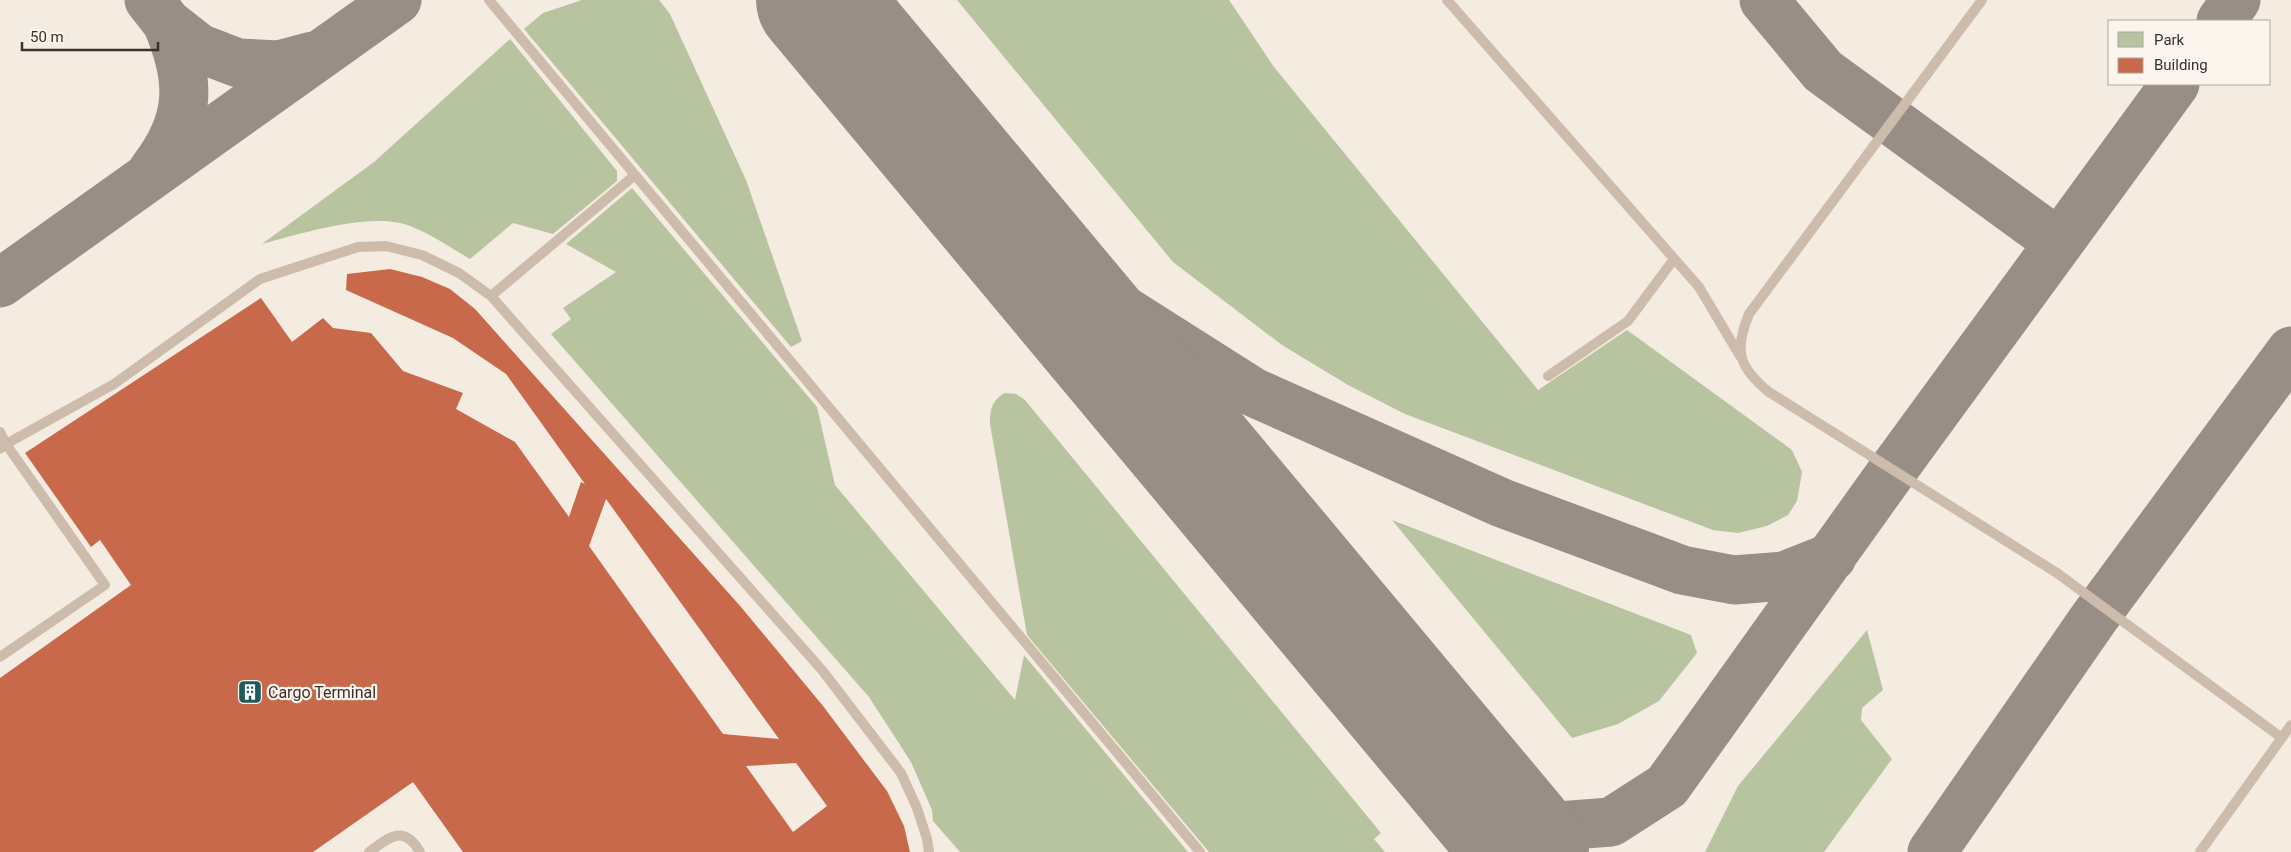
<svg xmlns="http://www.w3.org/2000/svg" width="2291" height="852" font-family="Roboto,sans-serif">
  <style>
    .green { fill: #b8c4a0 }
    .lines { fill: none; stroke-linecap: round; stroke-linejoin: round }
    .taxiway { stroke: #988e86; stroke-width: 49 }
    .runway { stroke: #988e86; stroke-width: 122 }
    .building { fill: #c8694b; fill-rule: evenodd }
    .lane { stroke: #cdbbac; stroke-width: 10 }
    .labels { text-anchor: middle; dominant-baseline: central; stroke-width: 4.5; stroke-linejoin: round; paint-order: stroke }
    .poi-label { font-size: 16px; fill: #3b302b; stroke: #fbf5ee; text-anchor: start }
  </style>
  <rect width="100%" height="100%" fill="#f4ebe1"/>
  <!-- green -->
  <path class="green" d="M582,0H659L670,14L746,180L802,341L791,347L524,29L543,13Z
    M957,0H1229L1274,67L1538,390L1627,330L1792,450L1802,472L1797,501L1788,515L1767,526L1738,533L1713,530L1405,414L1348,385L1282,345L1173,262Z
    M510,39L617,171V181L553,234L513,223L470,259C451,248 431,234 410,226C372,211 300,234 262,244L374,162Z
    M632,188L817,407L835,485L1015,700L1024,655L1188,852H960L933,821L932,810L911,762L869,697L551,334L571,319L563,308L616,272L566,244Z
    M1005,393L1016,394L1025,400L1381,833L1374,839L1385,852H1209L1027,635L990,424C990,409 992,400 1005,393Z
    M1392,520L1691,635L1697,653L1659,701L1618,724L1572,738Z
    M1867,630L1883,690L1862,708L1861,720L1892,759L1824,852H1705L1738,786Z"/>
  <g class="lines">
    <!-- taxiway -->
    <path class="taxiway" d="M149,0L167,23L199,48L238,63L279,65L313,56
      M1764,0L1823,71L2059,243
      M2221,21L2236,0
      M153,170C192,120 191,79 167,23
      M1023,246L1253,392L1502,503L1682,570L1734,580L1784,576L1832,557
      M0,283L397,0
      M1485,800L1545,827L1611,822L1667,786L1885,481L2175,84
      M1932,852L2094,618L2291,351"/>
    <!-- runway -->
    <path class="runway" d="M817,0L1528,852"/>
  </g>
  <!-- building -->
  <path class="building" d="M390,269L422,277L450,289L475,309L741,607L823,706L887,791L904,826L910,852H463L413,782L313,852H0V678L131,585L100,540L91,547L25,453L261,298L292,342L323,318L333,328L371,333L403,371L463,393L456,409L515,442L569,517L581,482L585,484L506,374L453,338L346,290L347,274ZM606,499L779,739L723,734L589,546ZM796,763L827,806L793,832L746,766Z"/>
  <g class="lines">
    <!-- lane -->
    <path class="lane" d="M489,0L1200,852
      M1447,0L1699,287L1740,356
      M1982,0L1749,314C1734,350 1738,367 1769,392L2057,573L2282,738
      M491,296L635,175
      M1548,376L1628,321L1674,259
      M0,432L6,444L114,384L260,279L358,247L386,246L422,255L459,273L491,296L822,670L901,773L917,808L927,839L929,852
      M0,449L6,444L105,585L0,657
      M369,852C389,837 404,824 420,852
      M2200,852L2291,725"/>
  </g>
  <!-- icons -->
  <defs>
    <symbol id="building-square" viewBox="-11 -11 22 22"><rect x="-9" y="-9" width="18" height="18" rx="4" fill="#1f5a5e" stroke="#fbf5ee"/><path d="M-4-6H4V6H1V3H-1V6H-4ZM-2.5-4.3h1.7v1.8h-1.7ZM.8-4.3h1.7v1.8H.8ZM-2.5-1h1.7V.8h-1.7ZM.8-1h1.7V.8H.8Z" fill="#fff"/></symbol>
  </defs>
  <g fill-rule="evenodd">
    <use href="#building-square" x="236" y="678" width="28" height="28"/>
  </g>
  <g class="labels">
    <!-- poi labels -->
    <g class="poi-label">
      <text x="268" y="692">Cargo Terminal</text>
    </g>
  </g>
  <!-- legend -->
  <rect x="2108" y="20" width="162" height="65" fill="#fbf5ee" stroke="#aea6a0"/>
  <rect x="2118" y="32" width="25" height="15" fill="#b8c4a0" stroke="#aea6a0"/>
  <text x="2154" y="45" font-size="15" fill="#3b302b">Park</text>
  <rect x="2118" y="58" width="25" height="15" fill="#c8694b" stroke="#aea6a0"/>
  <text x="2154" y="70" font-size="15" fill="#3b302b">Building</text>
  <!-- scale -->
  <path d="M22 42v8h136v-8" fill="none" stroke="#3b302b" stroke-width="2.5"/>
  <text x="30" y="42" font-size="15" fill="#3b302b" stroke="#fbf5ee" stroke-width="4" paint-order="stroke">50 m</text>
</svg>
